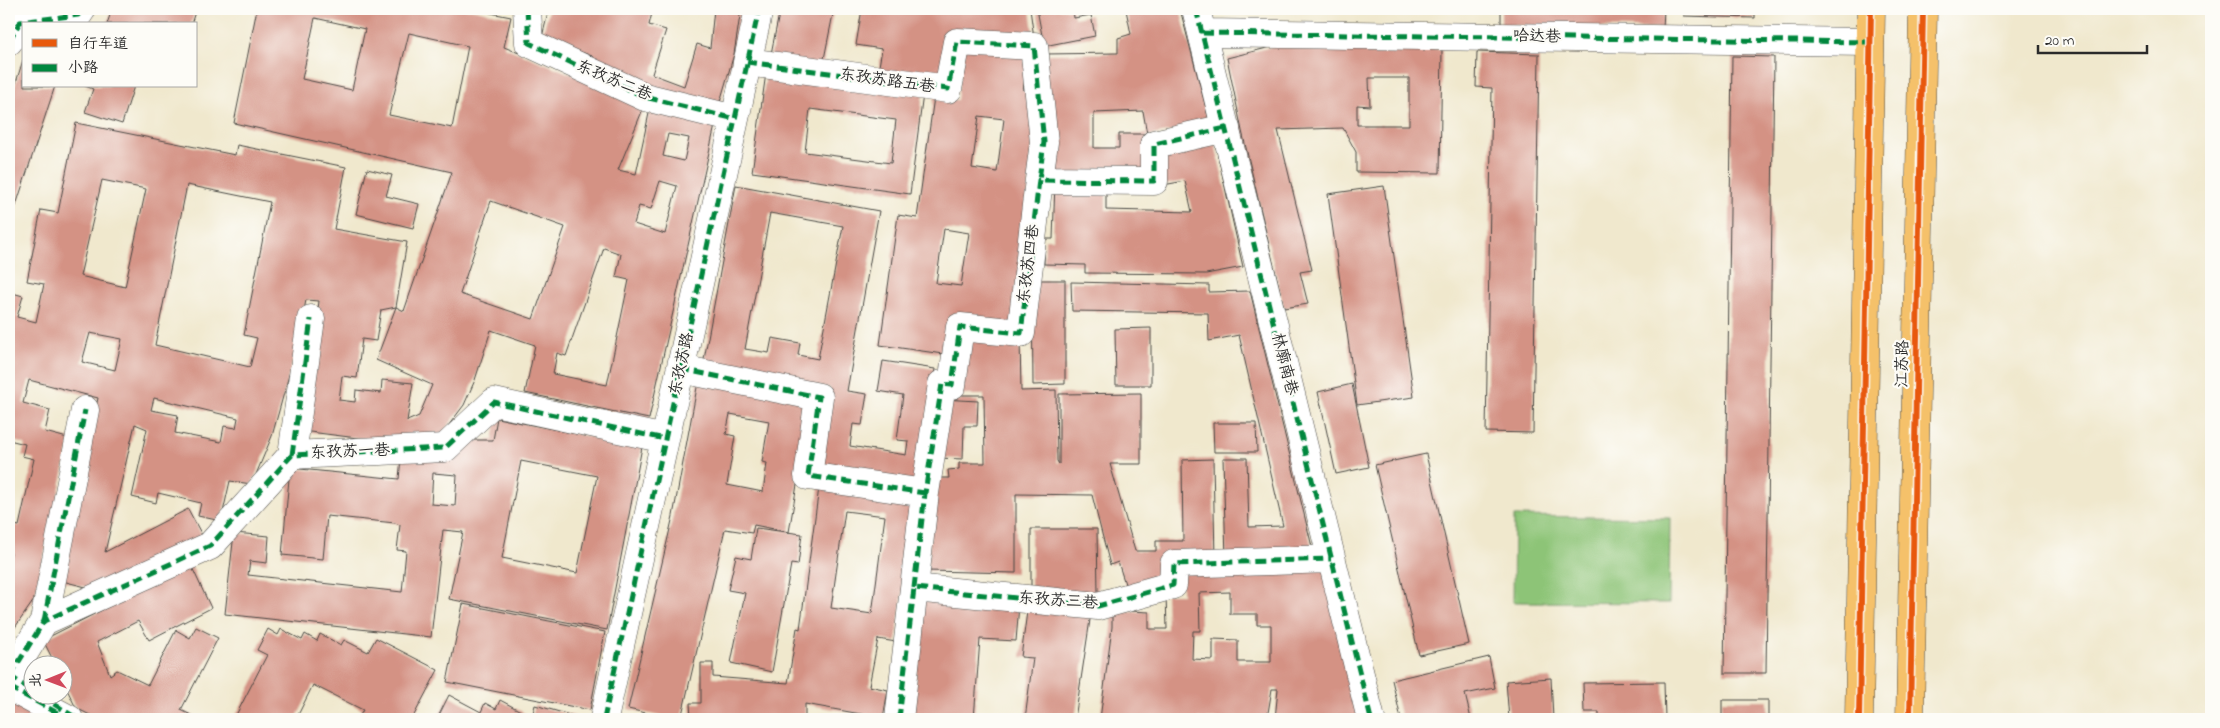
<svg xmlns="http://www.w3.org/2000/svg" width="2220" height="728" font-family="'Indie Flower','LXGW WenKai TC',sans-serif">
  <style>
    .green { fill: #8dc477; stroke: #5c7851 }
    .building { fill: #d49284; fill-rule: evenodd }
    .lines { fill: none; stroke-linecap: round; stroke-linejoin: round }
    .minor-casing { stroke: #494743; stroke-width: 29 }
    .highway-casing { stroke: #494743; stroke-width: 29 }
    .minor { stroke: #fff; stroke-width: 28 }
    .highway { stroke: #f5c16b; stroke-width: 28 }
    .quiet { stroke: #00873e; stroke-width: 5; stroke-dasharray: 10 5; stroke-linecap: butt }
    .cycleway-casing { stroke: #fdfcf7; stroke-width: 9 }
    .cycleway { stroke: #e8590c; stroke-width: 6 }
    .labels { text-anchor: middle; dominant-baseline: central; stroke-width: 4.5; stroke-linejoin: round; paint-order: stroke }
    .street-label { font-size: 16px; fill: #2b2b2b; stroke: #fdfcf7 }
  </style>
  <rect width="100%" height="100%" fill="#fdfcf7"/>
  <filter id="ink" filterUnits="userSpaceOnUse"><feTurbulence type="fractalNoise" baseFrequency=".02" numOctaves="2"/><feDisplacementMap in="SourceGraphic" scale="10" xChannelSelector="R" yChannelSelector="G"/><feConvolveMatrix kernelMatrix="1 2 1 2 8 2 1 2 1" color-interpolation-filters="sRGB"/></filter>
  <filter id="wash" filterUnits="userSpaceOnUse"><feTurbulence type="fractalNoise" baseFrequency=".0096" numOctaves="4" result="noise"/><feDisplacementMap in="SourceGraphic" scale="20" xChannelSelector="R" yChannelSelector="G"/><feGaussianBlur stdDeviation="1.12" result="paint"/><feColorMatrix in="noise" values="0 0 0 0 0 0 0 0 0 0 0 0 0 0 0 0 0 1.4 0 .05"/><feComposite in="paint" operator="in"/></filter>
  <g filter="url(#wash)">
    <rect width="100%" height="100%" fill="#f0e8cd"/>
    <!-- green -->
    <path class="green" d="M1514,516L1670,518L1669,603L1513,602Z"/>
    <g id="blocks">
      <!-- building -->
      <path class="building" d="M112,9H196L191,24H107Z
        M257,9H471L511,17L504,47L645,104L618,170L636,174L651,104L716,121L649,419L525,393L535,345L491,330L475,380L464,405L445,430L433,440L405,444L302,431L319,301L306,300L297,346L272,436L252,484L230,481L221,521L198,516L201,503L158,493L156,503L132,497L147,429L135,424L105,552L188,509L203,537L98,590L58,580L98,398L29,380L23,403L50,410L45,432L71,439L34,600L9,636V561L11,553L9,552V524L19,526L34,459L22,456L25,444L9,440V292L23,296L17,317L36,322L44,284L27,281L41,210L58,213L76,123L235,155L237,145L346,167L334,229L407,242L396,307L381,310L376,341L362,339L357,378L342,376L339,400L355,402L356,390L381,393L382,380L413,383L407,421L419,416L432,385L376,360L396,307L404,311L452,172L234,123ZM315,18L365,29L352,90L302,79ZM409,33L468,46L452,128L389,115ZM668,134L689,138L684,161L663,156ZM102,180L146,189L125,287L80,276ZM660,181L677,186L665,234L634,224L639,206L651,209ZM187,185L270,202L244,335L257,338L250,367L155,345ZM491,201L565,227L533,319L460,294ZM604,248L621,254L616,277L629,280L607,385L553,374L557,353L566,356ZM90,333L122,339L115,370L82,362ZM154,398L238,418L236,428L224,426L221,442L175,433L178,415L151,410Z
        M549,9H653L649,25L666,30L652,74L684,86L697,44L710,48L714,9H741L734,54L718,109L591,68L592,56L542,37Z
        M780,9H834L822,69L770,59Z
        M862,9H1030L1034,38L949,37L941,83L878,72L882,49L856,45Z
        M1037,9H1073L1074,18L1091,15L1095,36L1044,46Z
        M1134,9H1180L1210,124L1147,136V175H1049L1045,54L1118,53V38L1131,34L1126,10ZM1143,111L1147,134H1119V148H1094V113Z
        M1501,9H1664L1663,29L1501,25Z
        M1684,9H1755V18L1684,16Z
        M964,44L1029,53L1023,90L1032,91L1036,114L1015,328L955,320L950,355L880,345L898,215L917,218L934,97L957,100ZM979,116L1004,119L997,172L972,168ZM944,229L969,233L961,286L936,283Z
        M1279,45L1442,49L1440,173L1356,172V152L1343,128L1278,130L1312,270L1300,272L1308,304L1284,308L1242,131L1227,58ZM1369,78H1409V125H1357V105L1370,106Z
        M1477,52L1539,54L1533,433L1486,432L1492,88L1476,87Z
        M1732,56L1774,57L1766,673H1724Z
        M23,60L24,86H55L9,227V105Z
        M766,73L923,94L910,194L752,172ZM810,109L896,120L891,163L805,152Z
        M134,86L122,124L85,112L93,89L85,86Z
        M1215,143L1243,267L1206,274L1085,273V265L1044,264L1045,239H1053L1055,182L1106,183V210L1192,212L1185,181L1163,185L1156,154Z
        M367,169L392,175L386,196L419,204L413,228L356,214Z
        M736,185L879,211L847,391L867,394L862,425L853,424L850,446L906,455L908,441L897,440L903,395L878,391L883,361L935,369L916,491L816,476L830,388L703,365ZM770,213L843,226L818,359L798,355L800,343L772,338L769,353L745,349Z
        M1384,186L1414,397L1357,405L1328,194Z
        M1032,280H1065V384L1033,385Z
        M1071,282L1209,285V292L1250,291L1312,547L1226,558L1223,458H1247L1249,527L1283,526L1239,335L1209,341L1208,313L1072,311Z
        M1151,328V385H1116L1115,329Z
        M1020,338L1021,391L1056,390L1057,461L1059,464V394L1141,393V464H1110L1135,551H1156V541H1183L1182,460L1213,459L1215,560L1126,587L1118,562L1110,565L1092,495L1016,494V573L927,571L935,478H949L948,470L959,469V463H985L984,395H962L961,339Z
        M698,382L811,402L789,532L754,525L752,533L725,529L681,719H672L628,709L673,516ZM730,414L769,421L762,462L767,463L763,492L727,485L735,436L726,434Z
        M1352,384L1369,467L1336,474L1318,392Z
        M941,399L978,401L977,426H964L963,459L937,458Z
        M497,418L642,447L607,630L449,599L463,532L443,530L431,637L225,614L234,533L269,536L267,563L250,561L248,575L402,592L406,551L397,550L400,525L395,523L327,516L323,559L282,555L290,468L399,479L401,458L457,440H493ZM521,461L597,476L577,573L502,558ZM433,473L457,475L455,506L431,504Z
        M1213,423H1256L1257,452H1214Z
        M1426,454L1469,644L1419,655L1375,465Z
        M820,480L916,493L896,642L878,639L869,686L888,690L883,718L805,704V719H691L690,703H701V663H713V677L788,683L797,628L800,629ZM845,511L885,516L872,614L831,608Z
        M756,528L802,534L798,565L791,564L772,672L731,663L745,593L728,590L736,556L751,559Z
        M1031,529H1097L1098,594L1031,595Z
        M1324,562L1360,719H1275L1278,689H1272L1267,719H1100L1112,627V610L1149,612V629H1167L1166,594H1182V566ZM1230,592V614H1257V625H1271V662H1238V640L1213,639V660L1192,659L1193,631H1200L1199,593Z
        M191,565L211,608L149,640L138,621L97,642L110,675L117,670L148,685L176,630L190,638L196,627L218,638L181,710L199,719H98L76,708L62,679V666H56L43,640Z
        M921,598L1019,605L1016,641L980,639L974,719H913Z
        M463,604L605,632L590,710L447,682Z
        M1028,604L1091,613L1075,719H1025L1033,658L1021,657Z
        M268,629L278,635L281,629L302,640L305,634L317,641L320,634L341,645L344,640L368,652L376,638L438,670L412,719H358L363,710L313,685L296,719H234L267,655L257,650Z
        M1489,657L1495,688L1465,694L1471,719H1401L1392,680Z
        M1551,678L1553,719H1509L1506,681Z
        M1664,682L1665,719H1599V712H1584L1583,683Z
        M9,687L63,719H9Z
        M449,695L481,712L485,703L496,709L500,700L532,717L535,705L584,719H437Z
        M1722,700H1768V719H1722Z"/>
    </g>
  </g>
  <g filter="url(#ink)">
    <use href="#blocks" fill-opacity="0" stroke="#494743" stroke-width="1"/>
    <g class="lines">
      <defs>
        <path id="minor" d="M527,9L529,43L645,97L735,119
          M1196,9L1371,719
          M1203,33L1870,42
          M9,41L20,22L78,15L82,9
          M747,62L948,89L957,42L1034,46L1044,142L1039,180
          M681,369L819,397L808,476L925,493
          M292,455L311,319
          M914,588L925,493L942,384L952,385L960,327L1021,333L1039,180L1154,181V144L1226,128
          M44,621L85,410
          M10,676L44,621L210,546L292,455L445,448L494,402L665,439
          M9,687L69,719
          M604,719L759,9
          M899,719L914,588L1098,606L1173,585L1174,564L1331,559"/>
        <path id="highway" d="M1859,719L1871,9
          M1910,719L1923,9"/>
      </defs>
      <!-- minor casing -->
      <use href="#minor" class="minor-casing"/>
      <!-- highway casing -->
      <use href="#highway" class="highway-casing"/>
      <!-- minor -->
      <use href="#minor" class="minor"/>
      <!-- highway -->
      <use href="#highway" class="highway"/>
      <!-- quiet -->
      <path class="quiet" d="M59,9L76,14
        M527,9L529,43L645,97L735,119
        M1196,9L1371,719
        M1203,33L1870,42
        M9,41L20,22L78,15L82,9
        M747,62L948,89L957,42L1034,46L1044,142L1039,180
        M681,369L819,397L808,476L925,493
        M292,455L311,319
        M914,588L925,493L942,384L952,385L960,327L1021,333L1039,180L1154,181V144L1226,128
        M44,621L85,410
        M9,676L32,690
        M10,676L44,621L210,546L292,455L445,448L494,402L665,439
        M9,687L69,719
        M41,696L78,719
        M604,719L759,9
        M899,719L914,588L1098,606L1173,585L1174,564L1331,559"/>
      <defs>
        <path id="cycleway" d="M1859,719L1871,9
          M1910,719L1923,9"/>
      </defs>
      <!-- cycleway casing -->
      <use href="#cycleway" class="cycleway-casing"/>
      <!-- cycleway -->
      <use href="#cycleway" class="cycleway"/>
    </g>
  </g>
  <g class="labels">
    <!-- street labels -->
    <g class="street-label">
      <text transform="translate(1537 37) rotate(1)">哈达巷</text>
      <text transform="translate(614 81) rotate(23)">东孜苏二巷</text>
      <text transform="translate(887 81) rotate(8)">东孜苏路五巷</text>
      <text transform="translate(1029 264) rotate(-83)">东孜苏四巷</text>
      <text transform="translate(682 364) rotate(-78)">东孜苏路</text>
      <text transform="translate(1284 364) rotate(76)">林廓南巷</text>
      <text transform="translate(1903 364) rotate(-89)">江苏路</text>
      <text transform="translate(350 452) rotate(-2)">东孜苏一巷</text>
      <text transform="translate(1058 601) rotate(4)">东孜苏三巷</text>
    </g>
  </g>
  <!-- margin -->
  <rect width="2220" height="728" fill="none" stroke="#fdfcf7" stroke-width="30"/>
  <!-- legend -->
  <rect x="22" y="22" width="175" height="65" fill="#fdfcf7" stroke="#a9a8a5"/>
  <rect x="32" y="39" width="25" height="8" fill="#e8590c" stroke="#a9a8a5"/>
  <text x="68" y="48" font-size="15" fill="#2b2b2b">自行车道</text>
  <rect x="32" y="64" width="25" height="8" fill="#00873e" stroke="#a9a8a5"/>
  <text x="68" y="72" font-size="15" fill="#2b2b2b">小路</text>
  <!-- north arrow -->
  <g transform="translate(48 680) rotate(269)"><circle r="24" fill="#fdfcf7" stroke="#a9a8a5"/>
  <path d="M0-4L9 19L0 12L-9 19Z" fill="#d1495b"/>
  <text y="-8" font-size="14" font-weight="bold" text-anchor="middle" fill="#2b2b2b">北</text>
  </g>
  <!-- scale -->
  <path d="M2038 45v8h109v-8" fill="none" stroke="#2b2b2b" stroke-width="2.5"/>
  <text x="2045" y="45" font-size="15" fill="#2b2b2b" stroke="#fdfcf7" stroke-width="4" paint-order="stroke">20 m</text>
</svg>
